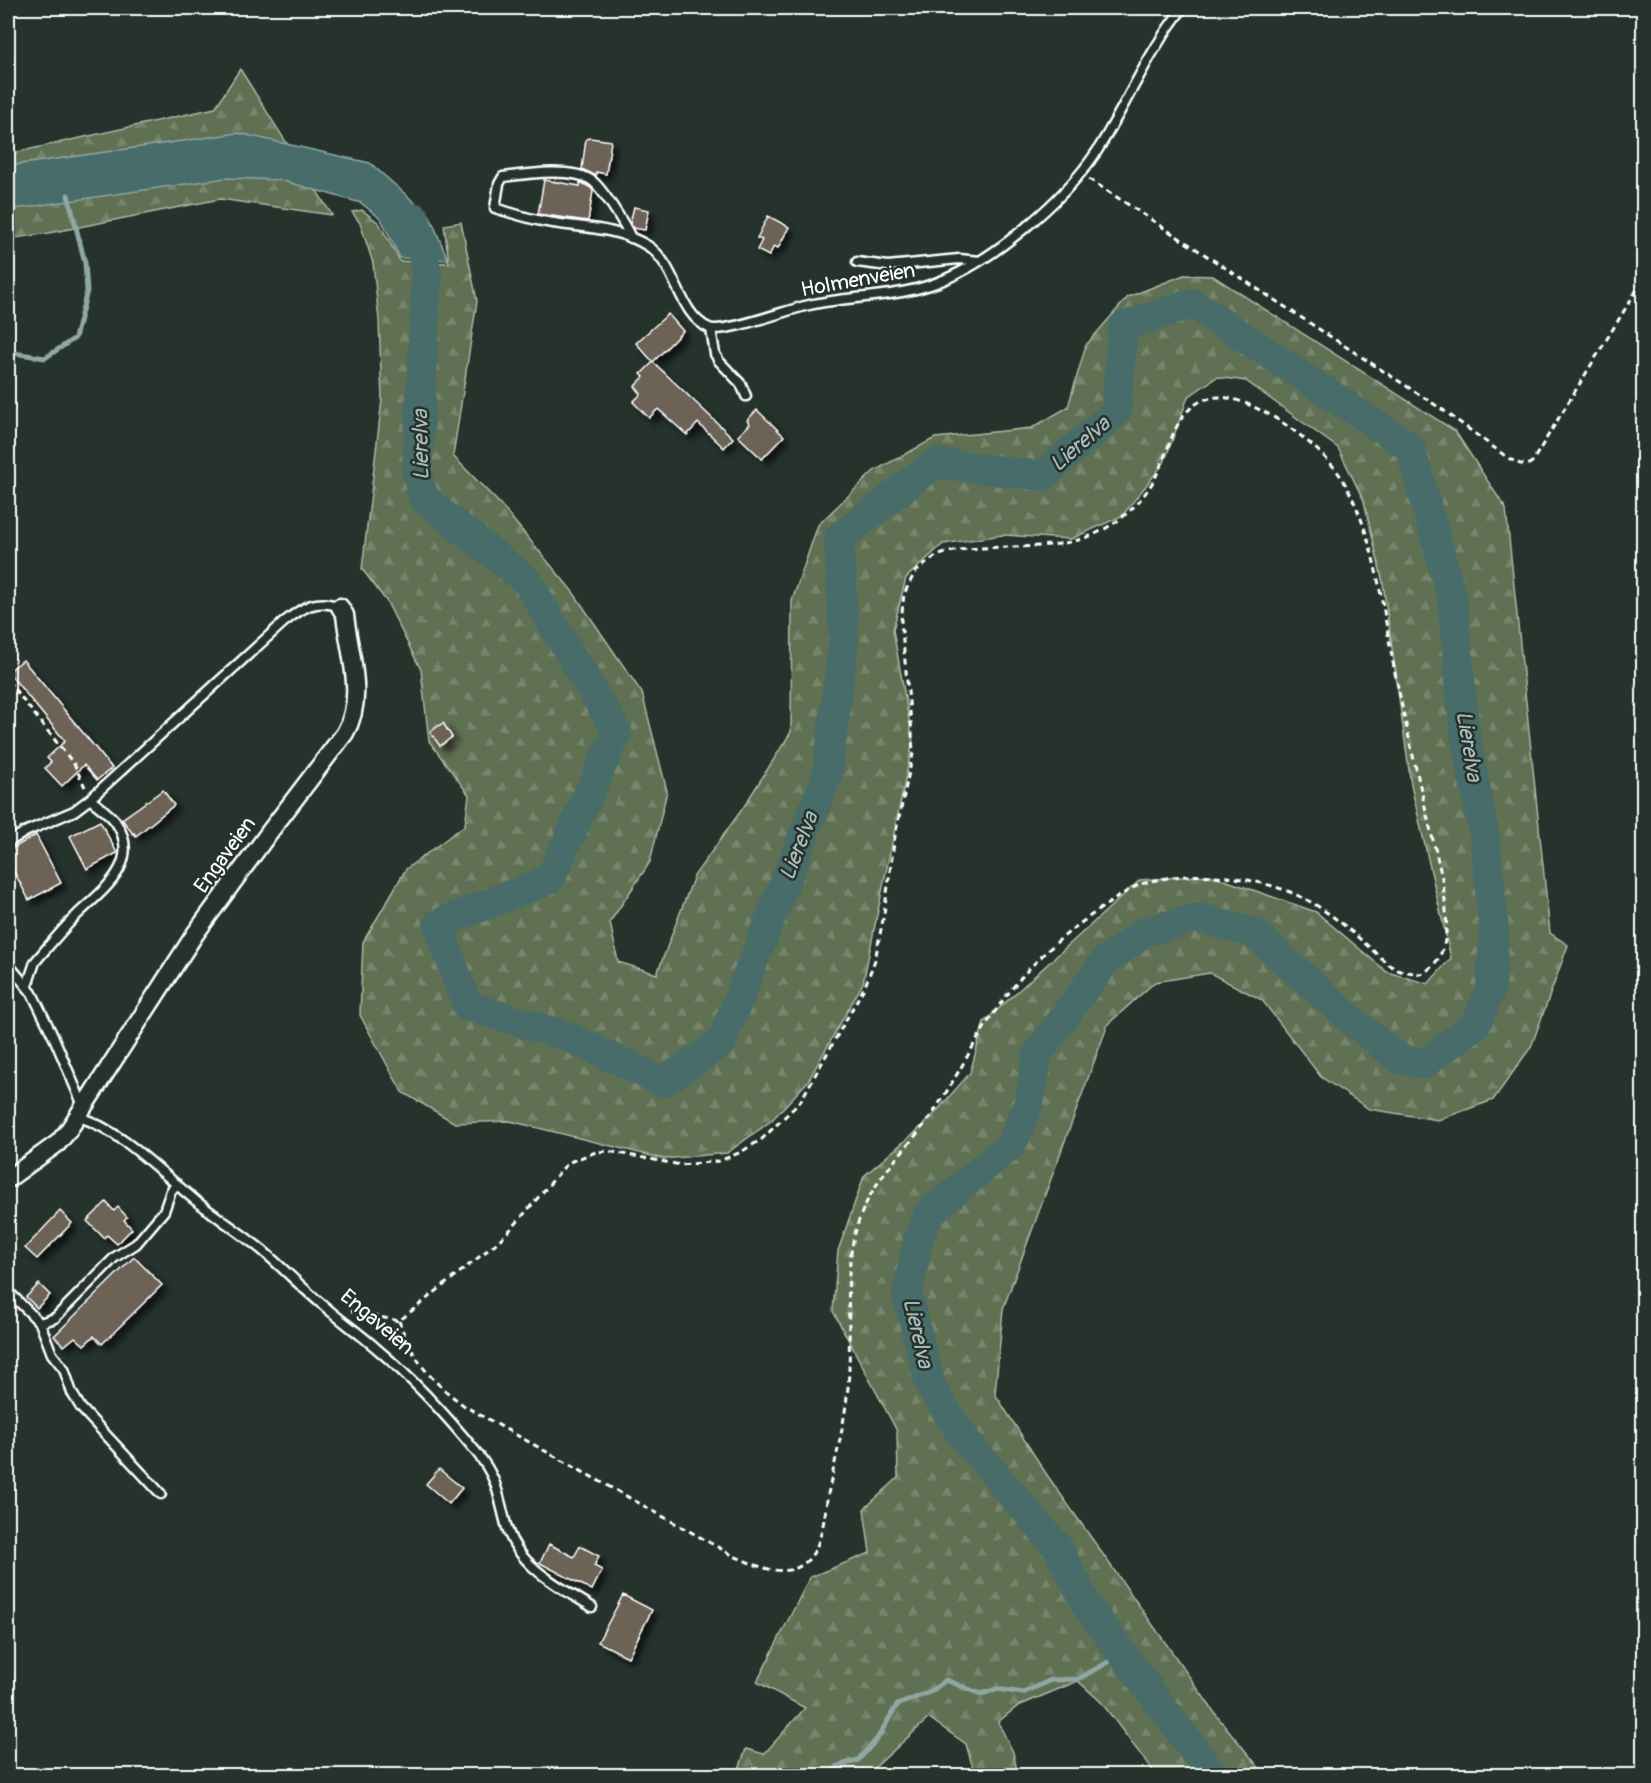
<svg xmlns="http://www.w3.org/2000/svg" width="1651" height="1783" font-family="Pangolin,sans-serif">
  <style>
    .forest { fill: url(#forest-firs); stroke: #afb8a8; stroke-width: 1.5 }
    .water { fill: #476c6b; stroke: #91a7a6; stroke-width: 1.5 }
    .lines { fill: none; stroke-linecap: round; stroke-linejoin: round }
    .stream { stroke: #91a7a6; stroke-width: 5 }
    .river { stroke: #476c6b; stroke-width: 30 }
    .building { fill: #6c6256; stroke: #fff; stroke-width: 1.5; filter: url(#shadow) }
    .service-casing { stroke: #fff; stroke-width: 13 }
    .minor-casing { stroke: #fff; stroke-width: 21 }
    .path { stroke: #fff; stroke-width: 3; stroke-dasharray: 6 4.5; stroke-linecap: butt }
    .service { stroke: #26332d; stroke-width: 8 }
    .minor { stroke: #26332d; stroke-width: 16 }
    .labels { text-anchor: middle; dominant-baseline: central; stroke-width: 5; stroke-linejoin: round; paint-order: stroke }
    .street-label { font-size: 21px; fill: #fff; stroke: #26332d }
    .water-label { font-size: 22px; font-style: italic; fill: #acbdbc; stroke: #26332d }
  </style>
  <defs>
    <pattern id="forest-firs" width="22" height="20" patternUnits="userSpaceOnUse" patternTransform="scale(1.5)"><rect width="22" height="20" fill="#5f7052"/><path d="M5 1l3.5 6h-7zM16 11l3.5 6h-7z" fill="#77856c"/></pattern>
    <filter id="shadow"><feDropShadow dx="5.5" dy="5.5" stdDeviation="3" flood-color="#0009"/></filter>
  </defs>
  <rect width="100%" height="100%" fill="#26332d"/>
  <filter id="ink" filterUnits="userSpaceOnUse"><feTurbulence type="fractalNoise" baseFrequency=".0167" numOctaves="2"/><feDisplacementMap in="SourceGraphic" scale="12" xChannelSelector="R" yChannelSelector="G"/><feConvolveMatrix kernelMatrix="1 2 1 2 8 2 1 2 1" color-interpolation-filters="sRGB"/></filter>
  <g filter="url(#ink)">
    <!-- forest -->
    <path class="forest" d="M240,69L332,215L220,199L49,233L8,239V154L215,108Z
      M362,210L379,223L400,261L449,263L444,225L461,222L477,301L453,456L500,504L573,592L642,693L667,791L650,862L610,922L618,962L657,974L694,876L743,808L791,732L792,601L818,525L874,471L935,438L1032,428L1068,407L1086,345L1128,297L1184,275L1213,276L1455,431L1506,509L1550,933L1568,945L1531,1047L1493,1100L1438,1120L1369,1109L1321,1077L1262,1000L1210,973L1155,982L1108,1024L1003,1309L995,1394L1047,1475L1217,1716L1265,1775H1156L1101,1702L1078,1681L1018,1706L998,1722L1013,1752L1018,1775H975L966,1744L929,1718L872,1770L856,1775H737L746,1749L764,1754L805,1708L757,1682L810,1577L870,1553L864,1509L898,1478L897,1431L833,1311L838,1251L864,1176L929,1120L970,1073L984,1022L1140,880L1210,875L1316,912L1387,972L1428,984L1451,958L1411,785L1383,583L1364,501L1338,448L1246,381L1217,377L1188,397L1164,463L1122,516L1071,539L1002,535L943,544L906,578L893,630L913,742L863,983L808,1081L771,1121L727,1153L664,1159L510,1121L455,1123L402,1092L360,1015L363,942L406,869L465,825L469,795L429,741L421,670L387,602L362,569L382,400L379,320L373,263L360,223L352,212Z"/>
    <!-- water -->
    <path class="water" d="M238,133L370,163L430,216L448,260L400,258L381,219L361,203L280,180L226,178L8,210V166Z"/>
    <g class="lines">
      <!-- stream -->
      <path class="stream" d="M8,352L45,358L75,338L87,291L85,263L68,195
        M831,1776L838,1766L858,1760L877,1739L897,1705L930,1692L946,1680L981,1694L997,1689L1023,1693L1051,1680L1078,1679L1123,1654"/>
      <!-- river -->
      <path class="river" d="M415,218L427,274L417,473L424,499L527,581L617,732L550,879L438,924L467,1006L569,1037L663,1082L721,1043L827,776L844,638L839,538L935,463L1043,476L1116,412L1123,327L1192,303L1410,447L1452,597L1465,734L1485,838L1494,929L1491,988L1476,1024L1424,1064L1400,1059L1358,1026L1254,933L1198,918L1146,931L1105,961L1038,1053L1029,1103L1011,1145L929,1213L918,1241L907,1295L931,1387L963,1437L1058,1548L1088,1607L1213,1776"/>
    </g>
    <!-- building -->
    <path class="building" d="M590,138L611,141L606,174L596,172V176L582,169L586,139Z
      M544,180L580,186V182L591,188L593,191L588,221L538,214Z
      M634,207L649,210L645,230L633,228L630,223Z
      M768,216L789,227L778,248L774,246L769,256L757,250L762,240L757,238Z
      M668,314L683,331L653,362L636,343Z
      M653,362L733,438L724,448L698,423L687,435L658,409L649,418L633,402L641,394L635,386L644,377L641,374Z
      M757,410L784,436L762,459L738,436L750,424L747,420Z
      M23,660L112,768L97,780L84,765L62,786L45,768L51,762L47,758L65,741L8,672Z
      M443,723L452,737L440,746L430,732Z
      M163,790L174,805L136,836L134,833L133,834L122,819Z
      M100,821L117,853L87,869L70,836Z
      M36,835L61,883L29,900L8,860V851Z
      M106,1202L114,1211L118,1207L127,1217L124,1220L132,1229L117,1244L107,1235L104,1238L87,1221Z
      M60,1211L72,1223L37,1259L25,1248Z
      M134,1257L162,1285L102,1344L94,1336L84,1345L75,1337L64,1346L54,1336Z
      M39,1284L50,1295L37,1308L26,1297Z
      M439,1469L462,1488L449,1504L426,1484Z
      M549,1544L574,1557L580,1546L599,1556L594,1566L602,1570L592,1590L540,1563Z
      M623,1595L652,1610L628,1657L598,1642Z"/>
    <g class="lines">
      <defs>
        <path id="service" d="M631,238C626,226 601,186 591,180C571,167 526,174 503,177L499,184L495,208C512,213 529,219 547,222C580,228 618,227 648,246C677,265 678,314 709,328C724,334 789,309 809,305C849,296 891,298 930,285C988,266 1063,202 1097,151C1127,104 1148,51 1183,8
          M857,262L888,266L959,259L980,261
          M711,329L715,354L719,361L741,384L746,396
          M90,799L284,622C303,607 316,598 340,607
          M8,842L27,831L74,811L90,799C98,806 109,813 115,821C142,860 107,887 81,911C66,925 53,941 40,956L35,962L27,986
          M8,964L32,993L55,1040L84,1108
          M79,1117C123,1131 161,1173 196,1201C218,1218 241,1233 262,1250C283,1268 302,1288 323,1305C340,1320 359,1333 376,1348C413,1379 447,1416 477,1453C499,1480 498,1497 507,1528C519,1567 560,1587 592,1607
          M8,1291L40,1323L52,1354L64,1369L72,1393L81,1408L161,1494
          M40,1323L55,1318L115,1257L136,1244L164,1211L171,1191L177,1184"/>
        <path id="minor" d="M8,1179L58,1143L68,1131L195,934L271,830L345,733C366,697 349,653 345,615L340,607"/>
      </defs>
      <!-- service casing -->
      <use href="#service" class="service-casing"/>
      <!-- minor casing -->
      <use href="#minor" class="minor-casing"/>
      <!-- path -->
      <path class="path" d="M1089,179L1443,410L1508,458L1520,464H1529L1532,462L1644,278
        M8,681L74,764L85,787
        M351,1311L399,1321L494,1245L513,1227L564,1167L572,1161L596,1152L608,1151L681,1165L719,1161L741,1152L762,1139L800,1102L865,986L875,960L884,914L895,836L913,754L912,732L901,621L904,594L915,572L936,556L949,552C994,542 1055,554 1097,533C1122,521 1142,502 1155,478C1169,452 1173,415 1201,401C1221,392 1239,400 1258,409C1284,420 1326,453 1341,477C1378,537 1383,619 1398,687C1411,751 1427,814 1442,878C1446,909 1456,957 1421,974L1400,971L1389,965C1363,942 1338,917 1307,900C1263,876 1187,867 1139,885C1125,891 1113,901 1100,909C1067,932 1036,958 1011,990C983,1024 964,1065 940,1102C909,1152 869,1175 854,1237C844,1280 851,1325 849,1369C848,1411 837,1452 828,1494C825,1512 823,1539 812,1555C792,1583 759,1567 734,1556L466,1407C431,1381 414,1362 399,1321"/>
      <!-- service -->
      <use href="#service" class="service"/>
      <!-- minor -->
      <use href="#minor" class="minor"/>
    </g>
  </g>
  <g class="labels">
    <!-- street labels -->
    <g class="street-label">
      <text transform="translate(858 280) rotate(-10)">Holmenveien</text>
      <text transform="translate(225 855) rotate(-54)">Engaveien</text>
      <text transform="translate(377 1322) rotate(40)">Engaveien</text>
    </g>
    <!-- water labels -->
    <g class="water-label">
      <text transform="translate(1080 444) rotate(-41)">Lierelva</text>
      <text transform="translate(421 445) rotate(-91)">Lierelva</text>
      <text transform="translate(1469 746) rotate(81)">Lierelva</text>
      <text transform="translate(799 846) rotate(-69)">Lierelva</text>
      <text transform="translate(918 1333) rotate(77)">Lierelva</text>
    </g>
  </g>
  <!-- margin -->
  <rect width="1651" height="1783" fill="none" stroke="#26332d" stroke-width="30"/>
  <rect x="15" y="15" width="1621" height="1753" fill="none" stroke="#fff" stroke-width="2" filter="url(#ink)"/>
</svg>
